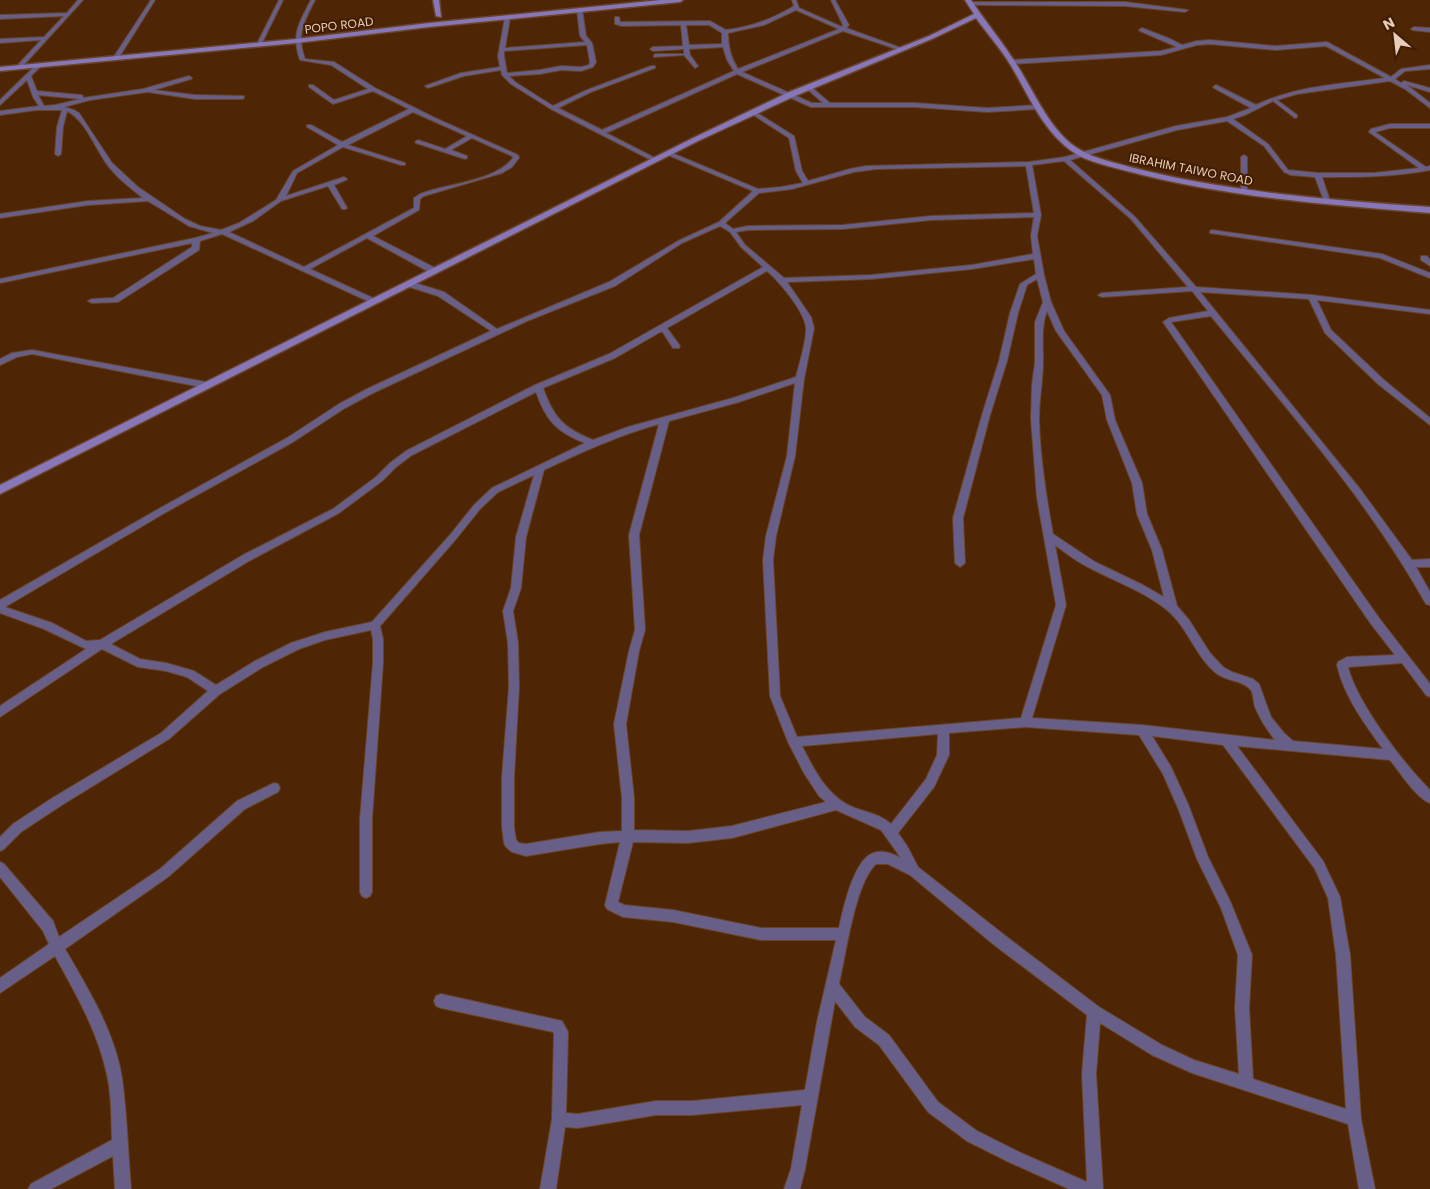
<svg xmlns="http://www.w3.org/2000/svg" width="1430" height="1189" font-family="Poppins,sans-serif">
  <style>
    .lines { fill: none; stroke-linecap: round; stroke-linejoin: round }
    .street-casing { stroke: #694426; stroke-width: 2 }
    .secondary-casing { stroke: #694426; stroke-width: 3 }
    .street { fill: #685f89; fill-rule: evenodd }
    .secondary { fill: #8777b9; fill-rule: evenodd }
    .labels { text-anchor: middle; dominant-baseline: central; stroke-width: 4; stroke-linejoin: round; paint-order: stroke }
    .far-street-label { font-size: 12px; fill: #e6cdbc; stroke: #421c00 }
  </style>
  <rect width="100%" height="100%" fill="#4e2605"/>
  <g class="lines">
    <defs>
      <path id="street" d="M78,0H83L21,68H17V66L41,40L0,43V39L44,37L64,16L0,19V15L67,13Z
        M151,0H155L118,59H114L113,58Z
        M279,0H283L261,45L256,46Z
        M311,0H315C304,22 296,34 305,59L334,62L375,88L435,118L518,155L519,158L512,167L502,173L424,196L420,199L419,210L373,236L437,269V273H431L367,238L310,269L375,299V303H372L222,234L200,241L199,250L118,302L92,303L88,301L92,299L113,298L192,247V243L0,283V279L195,238L213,233L189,226L148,201L88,205L0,218V214L88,201L143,198C131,188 118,179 109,167C96,151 86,120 67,111L63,127L61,154L58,156L55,154L57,127L62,110H37L0,115V111L39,106L33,97L27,80L0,105V100L37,64L42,65L31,76L37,91L81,95L83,96V98L143,89L189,76L192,78L191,79L154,90L195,95L244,96V98L242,99H195L148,92L90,100L64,107L74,110L79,113L112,163L138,187L185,219L200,226L221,230L239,223L276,200L293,171L338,145L307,127V125H311L342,142L409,109L373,91L333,104L309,87V85H313L334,100L368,89L331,65L300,60C291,34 299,23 311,0ZM38,95L81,99L55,105L44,106ZM413,112L467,136L445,149L418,140L415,142L416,143L465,159L467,158V156L451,150L472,138L512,156L513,158C494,182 448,183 420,194L414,198V208L304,267L229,232L253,221L281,201L328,186L342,209H346L347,208L334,185L346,180L347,179L344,177L286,196L297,173L343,147L401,165H405V163L348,145Z
        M792,0H796L799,8L842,27L843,25L831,0H835L849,25L846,28L904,49L899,50L843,31L742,72L812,103H823L806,88V86H810L830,103H914L987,108L1038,105L1041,107L1038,109L987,112L914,107H811L737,74L606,133L657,159V161L655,162L551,109L511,84L502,75L501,70L464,76L428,88L425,86L461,73L500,67L498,56L505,17L510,18L505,48L585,42L580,36L577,10L582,9L586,36L592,43L596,62L593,67L581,71L561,70L540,74L509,76L515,82L553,106L587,90L651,66H655V68L591,92L558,108L602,130L734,71L727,60L723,47L689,49L690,55L698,66L695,68L684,55L654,57V55L656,54H684V49L653,51L650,49L653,47L683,46L681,25L622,26L615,24V17H619L620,22H622L710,21L726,30C750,27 773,19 794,6ZM796,10L839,29L738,69C731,58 728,47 728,33L764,25ZM686,25H709L722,33V44L689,45ZM587,45L590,62L589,65L581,67L561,66L540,70L507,73L504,56V51Z
        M971,2H1125L1188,10L1185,12L1125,6L969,5Z
        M1414,27L1430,28V32L1412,30L1411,29Z
        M1142,28L1168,38L1182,45L1197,41L1210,40L1276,46L1327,42L1391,77L1401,69L1430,65V69L1405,71L1395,79L1401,83L1404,81L1430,88V92L1407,85L1430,103V108L1405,89L1390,81L1297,94L1277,100L1297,115V117L1295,118L1273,101L1245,115L1233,119L1268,144L1288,170L1318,173H1374L1419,168L1369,132L1371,129L1390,124H1430V128H1390L1375,132L1426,167L1430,166V170C1394,177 1359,177 1322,177L1330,201L1329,202L1324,201L1315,177L1291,175L1284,172L1264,146L1227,121L1177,130L1070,160L1135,217L1196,287L1312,295L1430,310V314L1317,300L1331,330L1384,380L1430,418V425L1378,384L1325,333L1309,299L1200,292L1360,489L1412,560L1430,559V567H1416L1430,592V605L1426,604C1368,500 1286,408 1211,316L1171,322L1379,618L1430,684V697L1426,695L1402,663L1348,667C1357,703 1403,763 1430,790V803C1416,798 1400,772 1390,760L1237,746L1323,861L1340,897L1350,955L1361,1119L1375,1189H1359L1348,1124L1192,1073L1152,1055L1100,1023L1096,1074L1103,1189H1069L1011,1163L967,1141L928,1112L879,1045L855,1027L835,1001L805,1169L800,1189H784L791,1169L802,1105L692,1115H656L578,1128L565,1127L556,1189H540L552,1119L554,1034L553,1032L441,1008L436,1006L434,1001L436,996L441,994L562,1021L568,1032L566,1113L578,1114L656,1101H692L805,1090L817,1022L836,940H761L673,922L623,917L607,909L605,905L620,842L600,844L526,856L512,852L506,847L504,843L502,827V777L509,687L508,643L503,611L511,588L516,537L534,475L498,492L480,509L456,539L380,626L383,639V663L372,819V892L370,896L366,898L362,896L360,892V819L373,663V639L371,630L325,640L299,649L263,667L220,694L169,739L62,805L21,832L4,849L0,851V837L13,824L54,797L161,733L208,691L187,677L166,671L138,667L102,649L0,717V706L86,649L44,629L0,613V600L162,507L287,438L339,404L367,389L491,331L438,296L406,286V282H412L444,292L497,329L609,282L678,241L719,222L753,191L668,155V153H672L758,189L781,187L803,183L796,171L789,138L752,114L751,113L754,111L794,136L802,171L808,181L850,169L866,166L1029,162L1065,157L1176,126L1227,117L1251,108L1214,88L1213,87L1216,85L1256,105C1295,86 1341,84 1385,78L1326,46L1276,50L1210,44L1197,45L1161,55L1011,64L1008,62L1011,60L1161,51L1177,47L1140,31L1139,30ZM1064,161L1131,219L1188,287L1102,293L1098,295L1102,297L1192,291L1208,311L1169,318L1163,322L1371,624L1395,655L1347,657L1338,662L1337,665C1344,696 1364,723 1383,749L1293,741L1284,733L1271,717L1259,684L1253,679L1232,672L1223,667L1210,653L1189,620L1177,606L1162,550L1147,514L1142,483L1115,420L1110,395L1064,331L1051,302L1044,275L1037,236L1041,215L1032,165ZM1026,166L1034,213L931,216L843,225L748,226L733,229L725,223L759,193L792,189L854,172L876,169ZM1034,217L1031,236L1033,254L972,265L871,275L784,278L745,245L736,232L748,230L843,229L931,220ZM720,226L730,232L741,247L763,267L609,354L535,385L406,451L390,463L376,477L333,509L243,555L100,640L86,641L52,623L5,607L168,511L293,442L345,408L373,393L527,321L615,286L682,243ZM1034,259L1036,274L1020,284L1010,313L999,361L982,415L953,518L955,563L960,567L965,563L963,518L990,415L1007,361L1018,313L1027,285L1037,279L1043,302L1035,322V363L1032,385L1031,419L1037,498L1056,605L1021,718L797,737L780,696L773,560L776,536L795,456L804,379L814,328L811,317L787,282L871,279L972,269ZM767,271C779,281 805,312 806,328C807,339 799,365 796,377L733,398L628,427L593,440C563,428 554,418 543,388L615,358L662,331L673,348H679L680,346L667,328ZM1047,311L1056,331L1102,395L1107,420L1132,483L1137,514L1152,550L1164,597L1143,585L1095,562L1053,534C1046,496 1040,457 1039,419C1039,399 1043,380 1043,361C1043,343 1041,327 1047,311ZM795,383L787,456L766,536L763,560L770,696L788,742L804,773L819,796L826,802L732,826L688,831L634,830V798L626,724L639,651L645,630L639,535L669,421L739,402ZM536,392C546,420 556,432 585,443L492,488L474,505L450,535L372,622L325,632L291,643L255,661L216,685L194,671L166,663L140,659L111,644L249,561L339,513L382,481L396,467L412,455ZM659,424L629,535L635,630L629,651L614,724L622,798V831L600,832L526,844L519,843L516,840L514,827V777L519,687L518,643L513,611L521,588L526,537L544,470C582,452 619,435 659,424ZM1055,545C1066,553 1077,562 1090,568C1116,582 1144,591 1167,610C1188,627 1195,656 1216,673C1225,681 1242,680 1250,689C1254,693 1253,702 1255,707C1260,719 1267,730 1275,740L1142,725L1032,718L1066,605ZM1025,727L1139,735L1163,774L1178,808L1197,859L1221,908L1238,955L1235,1008L1239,1074L1194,1060L1162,1045L1099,1007L1003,934L918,867L907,846L898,833L934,787L949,755V733ZM938,734L937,755L926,779L891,824C881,815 867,812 855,808C828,798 814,770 802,746ZM1152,736L1223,745L1315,869L1328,898L1336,955L1346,1109L1253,1079L1249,1008L1252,955L1230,901L1208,857L1188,804L1171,767ZM836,810L881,830L901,858C892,853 880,849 871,854C853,863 843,909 839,928H761L673,910L624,905L618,902L633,842L688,843L732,838ZM876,864H888L910,875L993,944L1087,1015L1082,1074L1087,1182L1021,1153L977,1131L938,1102L889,1035L865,1017L839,984C846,954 855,883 876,864Z
        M1244,155L1247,157V191L1244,193L1241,191V157Z
        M1212,230L1382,254L1430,273V278L1380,258L1210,233V231Z
        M1421,256H1427L1430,260V266L1421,260Z
        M32,350L206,382L210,385L206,388L32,354L17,357L0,365V359L12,353Z
        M274,783L278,784L280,788L278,792L245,809L168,877L65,949C88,989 115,1032 122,1078C127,1115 128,1152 131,1189H115L113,1156L51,1189H28L31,1184L112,1140C111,1119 112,1096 107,1075C98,1032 76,994 55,956L0,993V978L49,944L43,931L0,877V862L4,864L53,921L59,937L160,869L237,801Z"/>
      <path id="secondary" d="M433,0H439L441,17L436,16Z
        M661,0H683L680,2L429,27L296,43L0,71V67L296,39L429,23Z
        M965,0H971C985,21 1001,40 1015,62C1033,89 1045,121 1070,143C1087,157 1109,161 1130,167C1227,192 1330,200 1430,207V213C1329,205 1225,197 1127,171C1105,165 1081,161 1064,145C1039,123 1027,92 1010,64C1000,48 987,33 976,18L934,38L795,96L698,141L0,494V485L693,138L789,92L929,36L974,14Z"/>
    </defs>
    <!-- street casing -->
    <use href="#street" class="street-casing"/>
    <!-- secondary casing -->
    <use href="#secondary" class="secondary-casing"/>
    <!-- street -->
    <use href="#street" class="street"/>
    <!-- secondary -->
    <use href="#secondary" class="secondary"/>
  </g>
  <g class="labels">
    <!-- far-street labels -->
    <g class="far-street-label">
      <text transform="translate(339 25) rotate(-7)">POPO ROAD</text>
      <text transform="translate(1191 169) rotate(11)">IBRAHIM TAIWO ROAD</text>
    </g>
  </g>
  <!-- north arrow -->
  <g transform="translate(1395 35) rotate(332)" stroke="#421c00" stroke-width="4" paint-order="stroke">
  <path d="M0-4L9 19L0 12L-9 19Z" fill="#e6cdbc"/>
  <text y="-8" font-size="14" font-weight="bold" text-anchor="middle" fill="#e6cdbc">N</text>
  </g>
</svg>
